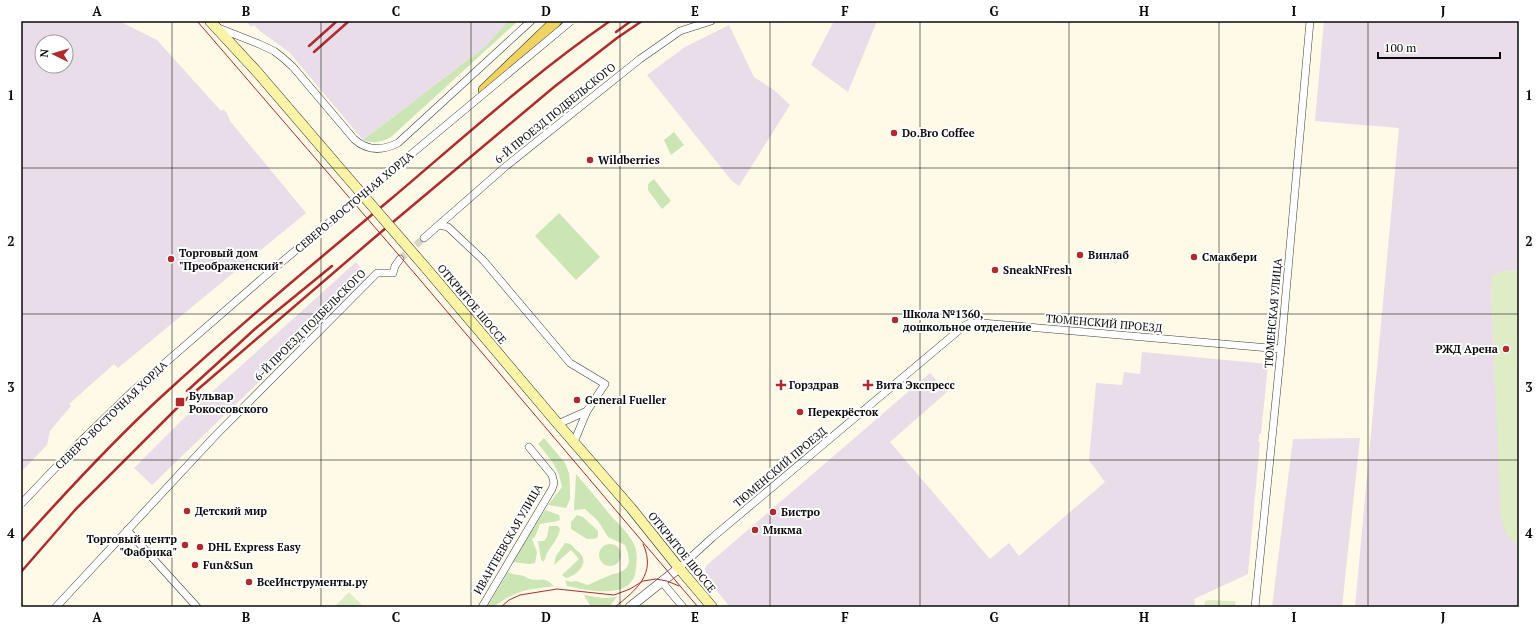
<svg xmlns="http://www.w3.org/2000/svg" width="1540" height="628" font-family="'PT Serif',serif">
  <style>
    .industrial { fill: #e8dde9; fill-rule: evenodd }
    .green { fill: #cce5b4 }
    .pitch { fill: #deedc5 }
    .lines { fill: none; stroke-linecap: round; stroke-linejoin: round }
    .minor-tunnel { stroke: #d9d6c6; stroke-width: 7; stroke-dasharray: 7 3.5; stroke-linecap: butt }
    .minor-casing { stroke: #3d3d3d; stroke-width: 8 }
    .tertiary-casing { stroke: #3d3d3d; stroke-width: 10 }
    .secondary-casing { stroke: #2c2c2c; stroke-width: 11 }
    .primary-casing { stroke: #1b1b1b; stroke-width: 12 }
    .minor { stroke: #fff; stroke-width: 7 }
    .tertiary { stroke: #fff; stroke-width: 9 }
    .secondary { stroke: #fbf4a6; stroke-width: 10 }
    .primary { stroke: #f1d364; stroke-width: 11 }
    .tram { stroke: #b02b2d; stroke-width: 1 }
    .rail { stroke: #b02b2d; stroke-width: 2.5 }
    .minor-bridge-casing { stroke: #3d3d3d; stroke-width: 8; stroke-linecap: butt }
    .secondary-bridge-casing { stroke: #2c2c2c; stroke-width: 11; stroke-linecap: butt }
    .minor-bridge { stroke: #fff; stroke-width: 7 }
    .secondary-bridge { stroke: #fbf4a6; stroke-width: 10 }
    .grid { fill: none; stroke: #0a0a0a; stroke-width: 1; stroke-opacity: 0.55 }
    .poi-dot { fill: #b02b2d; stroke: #fff; stroke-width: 1.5 }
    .labels { text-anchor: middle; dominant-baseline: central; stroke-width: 4; stroke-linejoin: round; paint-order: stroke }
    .street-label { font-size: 11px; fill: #0a0a0a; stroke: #fff }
    .poi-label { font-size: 11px; font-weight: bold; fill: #0a0a0a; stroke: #fff; text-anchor: start }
    .neatline { fill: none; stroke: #0a0a0a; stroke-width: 1.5 }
    .grid-label { font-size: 13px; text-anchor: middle; font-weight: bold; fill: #0a0a0a }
  </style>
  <rect width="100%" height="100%" fill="#fefae7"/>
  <!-- industrial -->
  <path class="industrial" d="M21,21H119L157,40L221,111L223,109L227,113L230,121L306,213L118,368L114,364L69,404L71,406L50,431L47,445L21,472ZM42,42H66V66H42Z
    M246,21H508L485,47L363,140L289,52L261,32L254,25L251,27Z
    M831,21H877L848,92L811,65L833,23Z
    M1324,21H1519V270L1500,272L1491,285L1497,412L1514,542L1519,545V607H1355L1399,128L1315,121Z
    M729,25L754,77L774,90L790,105L739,186L732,181L647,75L685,47Z
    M356,262L368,277L152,485L134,468L193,409Z
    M1142,352L1268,364L1261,434H1259V438L1258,442H1260L1248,574L1194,599L1195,605L1191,607H730L707,579L705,569L707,565L930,373L947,392L890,442L990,559L1009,543L1019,556L1105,482L1089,460L1096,383L1122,385L1124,372L1140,374Z
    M1360,438L1342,607H1272L1293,439Z"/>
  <!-- green -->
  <path class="green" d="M508,21H518L391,137C382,142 373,144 363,140L485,47Z
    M674,132L684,145L671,155L664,140Z
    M654,179L671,201L662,209L648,190V184Z
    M559,213L600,257L576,280L535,236Z
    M544,438L565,463L569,473L570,485V499L566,508L548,505L562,487C558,466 551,460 538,444Z
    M576,474C588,488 600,502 611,516C618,523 626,531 631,539C638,550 637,556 636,568C634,602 587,590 567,586L565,580L571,582L576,581L588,585C596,581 603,578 611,575C614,573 618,574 620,572C633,567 629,555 625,545L608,537L598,521L585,509L574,510Z
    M545,510L559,515L560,520C553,523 547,522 540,524L535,537L532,539L537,552L535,563L529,564L512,562Z
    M577,515L583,517L598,531V537L594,539H587L571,529V522Z
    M549,526H558L560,529C558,539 552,545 547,553C545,557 546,559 543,562L541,559L538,541H544L547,537Z
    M565,543C570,543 572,545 575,549C577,551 581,553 582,556C588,566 574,577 566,578L562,575L579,559L571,550L554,565L556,556Z
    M599 555a11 11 0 1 1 22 0a11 11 0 1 1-22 0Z
    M508,572C515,576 518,574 524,576C525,576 528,579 530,579C541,582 543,575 554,586C540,588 525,589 513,595C503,598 498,607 487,607Z
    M584,595L603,598L617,597L609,607H591Z"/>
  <!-- pitch -->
  <path class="pitch" d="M1519,270V545C1508,539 1505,531 1501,519L1491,285L1493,276L1500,272Z
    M349,592L364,607H334Z
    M1209,600L1232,601H1235L1236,607H1204L1205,601Z"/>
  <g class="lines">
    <!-- minor-tunnel -->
    <path class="minor-tunnel" d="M400,259L424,238"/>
    <defs>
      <path id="minor" d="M216,27L259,44L274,51L283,58L293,67L354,139C367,151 382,151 398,143L531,21
        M439,225L448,227L483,260L570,363L605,384L587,411L574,442
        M424,238L505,167L640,59L680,31L711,21
        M393,273L395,266L400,259
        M558,424L587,411
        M127,530L197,607
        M679,568L713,537L964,326L970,323H982L1281,349
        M662,582L683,607
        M56,607L215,436L377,273H393
        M482,607L552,489L554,483L552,475L529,447
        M1255,607L1281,349L1310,21"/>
      <path id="tertiary" d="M630,607L679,568"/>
      <path id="secondary" d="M210,21L258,73L342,171
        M425,267L558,424L631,508L679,568L712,607"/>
      <path id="primary" d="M484,90L556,21"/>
    </defs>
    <!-- minor casing -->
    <use href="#minor" class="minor-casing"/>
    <!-- tertiary casing -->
    <use href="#tertiary" class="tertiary-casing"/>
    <!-- secondary casing -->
    <use href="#secondary" class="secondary-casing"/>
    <!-- primary casing -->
    <use href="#primary" class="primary-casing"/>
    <!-- minor -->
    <use href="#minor" class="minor"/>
    <!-- tertiary -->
    <use href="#tertiary" class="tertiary"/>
    <!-- secondary -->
    <use href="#secondary" class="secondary"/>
    <!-- primary -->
    <use href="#primary" class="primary"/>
    <!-- tram -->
    <path class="tram" d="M197,21L416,275L698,607
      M501,607L509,600L520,595L557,589L614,595L630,589L643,581L656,579L667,581L679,586
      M615,607C636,590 657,574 643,544"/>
    <!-- rail -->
    <path class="rail" d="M616,32L631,21
      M309,46L337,21
      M314,52L349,21
      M187,391L256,328L332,266
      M21,542C66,492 112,442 161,397C236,328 314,263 392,198C463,138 533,74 610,21
      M21,572L75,510L182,403L374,238L554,87L617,38L642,21"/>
    <defs>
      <path id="minor-bridge" d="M21,504L78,444L134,390L265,276L571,21"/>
      <path id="secondary-bridge" d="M342,171L425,267"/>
    </defs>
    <!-- minor-bridge casing -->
    <use href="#minor-bridge" class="minor-bridge-casing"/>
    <!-- secondary-bridge casing -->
    <use href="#secondary-bridge" class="secondary-bridge-casing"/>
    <!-- minor-bridge -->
    <use href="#minor-bridge" class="minor-bridge"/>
    <!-- secondary-bridge -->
    <use href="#secondary-bridge" class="secondary-bridge"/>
  </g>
  <!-- grid -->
  <path class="grid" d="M172,21V607M321,21V607M471,21V607M620,21V607M770,21V607M920,21V607M1069,21V607M1219,21V607M1368,21V607M21,168H1519M21,314H1519M21,460H1519"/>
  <!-- markers -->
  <g class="poi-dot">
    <circle cx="894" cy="133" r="4"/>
    <circle cx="590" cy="160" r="4"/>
    <circle cx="1080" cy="255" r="4"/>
    <circle cx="1194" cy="257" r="4"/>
    <circle cx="171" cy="259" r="4"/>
    <circle cx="995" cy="270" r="4"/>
    <circle cx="895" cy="320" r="4"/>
    <circle cx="1506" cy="349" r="4"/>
    <path d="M779 379h4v4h4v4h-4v4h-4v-4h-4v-4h4z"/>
    <path d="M866 379h4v4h4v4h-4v4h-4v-4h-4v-4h4z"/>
    <circle cx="577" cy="400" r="4"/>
    <rect x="175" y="397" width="10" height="10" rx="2"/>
    <circle cx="800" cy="412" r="4"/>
    <circle cx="187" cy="511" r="4"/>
    <circle cx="773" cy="512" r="4"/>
    <circle cx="755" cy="530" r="4"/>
    <circle cx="185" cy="545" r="4"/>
    <circle cx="200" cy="547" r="4"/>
    <circle cx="195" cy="565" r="4"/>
    <circle cx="249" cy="582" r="4"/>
  </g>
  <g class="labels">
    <!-- street labels -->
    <g class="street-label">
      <text transform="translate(555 113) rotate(-39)">6-Й ПРОЕЗД ПОДБЕЛЬСКОГО</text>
      <text transform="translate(354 202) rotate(-40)">СЕВЕРО-ВОСТОЧНАЯ ХОРДА</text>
      <text transform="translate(472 304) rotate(50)">ОТКРЫТОЕ ШОССЕ</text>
      <text transform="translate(1273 313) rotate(-85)">ТЮМЕНСКАЯ УЛИЦА</text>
      <text transform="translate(1104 323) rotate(5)">ТЮМЕНСКИЙ ПРОЕЗД</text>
      <text transform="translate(310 325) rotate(-45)">6-Й ПРОЕЗД ПОДБЕЛЬСКОГО</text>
      <text transform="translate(111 415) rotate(-44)">СЕВЕРО-ВОСТОЧНАЯ ХОРДА</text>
      <text transform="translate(780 467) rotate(-40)">ТЮМЕНСКИЙ ПРОЕЗД</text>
      <text transform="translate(508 539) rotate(-60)">ИВАНТЕЕВСКАЯ УЛИЦА</text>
      <text transform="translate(682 552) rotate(51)">ОТКРЫТОЕ ШОССЕ</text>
    </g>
    <!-- poi labels -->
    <g class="poi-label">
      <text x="902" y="133">Do.Bro Coffee</text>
      <text x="598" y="160">Wildberries</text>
      <text x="179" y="253">Торговый дом<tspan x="179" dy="13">"Преображенский"</tspan></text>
      <text x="1088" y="255">Винлаб</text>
      <text x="1202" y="257">Смакбери</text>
      <text x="1003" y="270">SneakNFresh</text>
      <text x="903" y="314">Школа №1360,<tspan x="903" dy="13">дошкольное отделение</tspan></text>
      <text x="1498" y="349" text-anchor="end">РЖД Арена</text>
      <text x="789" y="385">Горздрав</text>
      <text x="876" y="385">Вита Экспресс</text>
      <text x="189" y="396">Бульвар<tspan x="189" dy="13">Рокоссовского</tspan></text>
      <text x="585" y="400">General Fueller</text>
      <text x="808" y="412">Перекрёсток</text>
      <text x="195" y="511">Детский мир</text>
      <text x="781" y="512">Бистро</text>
      <text x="763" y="530">Микма</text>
      <text x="177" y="539" text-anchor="end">Торговый центр<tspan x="177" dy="13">"Фабрика"</tspan></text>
      <text x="208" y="547">DHL Express Easy</text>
      <text x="203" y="565">Fun&amp;Sun</text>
      <text x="257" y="582">ВсеИнструменты.ру</text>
    </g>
  </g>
  <!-- border -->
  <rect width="1540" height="628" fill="none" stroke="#ffffff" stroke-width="44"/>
  <!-- north arrow -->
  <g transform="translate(54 54) rotate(275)"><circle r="19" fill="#ffffff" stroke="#9d9d9d"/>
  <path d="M0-3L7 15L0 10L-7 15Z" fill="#b02b2d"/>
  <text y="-6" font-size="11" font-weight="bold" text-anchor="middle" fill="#0a0a0a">N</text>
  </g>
  <!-- scale -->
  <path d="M1378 52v6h122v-6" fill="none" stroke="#0a0a0a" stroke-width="2"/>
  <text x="1384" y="52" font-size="12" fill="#0a0a0a" stroke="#ffffff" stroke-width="3" paint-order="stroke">100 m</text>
  <rect x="22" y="22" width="1496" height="584" class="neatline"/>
  <g class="grid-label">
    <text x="97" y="16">A</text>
    <text x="246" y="16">B</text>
    <text x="396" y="16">C</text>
    <text x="546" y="16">D</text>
    <text x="695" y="16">E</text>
    <text x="845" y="16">F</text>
    <text x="994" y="16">G</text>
    <text x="1144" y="16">H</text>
    <text x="1294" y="16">I</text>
    <text x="1443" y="16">J</text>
    <text x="11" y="100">1</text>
    <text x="1529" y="100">1</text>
    <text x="11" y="246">2</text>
    <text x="1529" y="246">2</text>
    <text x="11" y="392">3</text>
    <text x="1529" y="392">3</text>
    <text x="11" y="538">4</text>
    <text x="1529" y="538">4</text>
    <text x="97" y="622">A</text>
    <text x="246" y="622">B</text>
    <text x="396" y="622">C</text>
    <text x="546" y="622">D</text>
    <text x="695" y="622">E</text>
    <text x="845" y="622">F</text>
    <text x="994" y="622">G</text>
    <text x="1144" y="622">H</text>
    <text x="1294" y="622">I</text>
    <text x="1443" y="622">J</text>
  </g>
</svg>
